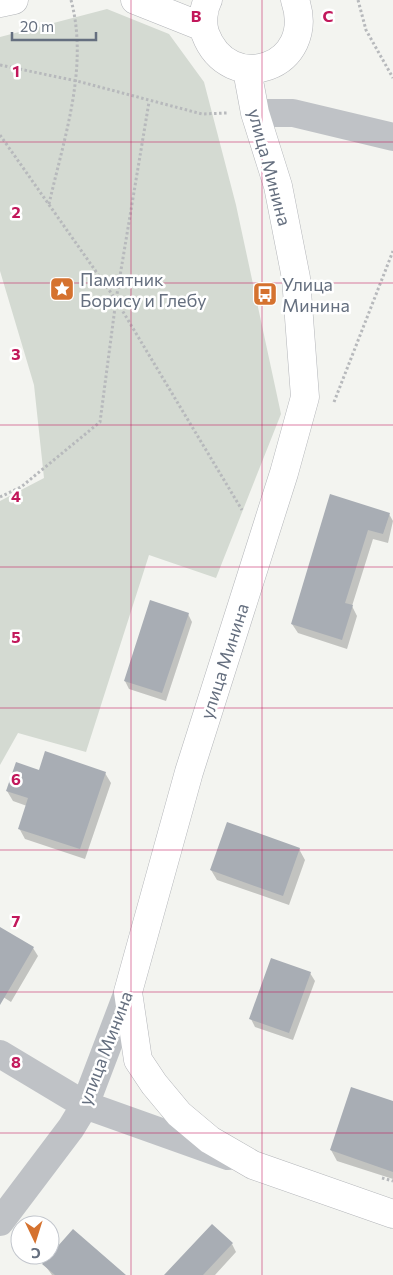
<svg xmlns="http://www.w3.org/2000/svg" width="393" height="1275" font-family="Commissioner,sans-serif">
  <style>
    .green { fill: #d4dad2 }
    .shadow { fill: #0003 }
    .building { fill: #a8adb4 }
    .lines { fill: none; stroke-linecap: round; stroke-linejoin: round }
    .major-casing { stroke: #b3b5b9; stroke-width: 29 }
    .path { stroke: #b7b9bc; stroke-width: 3; stroke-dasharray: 2.5 2.5; stroke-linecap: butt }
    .minor { stroke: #bfc2c6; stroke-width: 28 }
    .major { stroke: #fff; stroke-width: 28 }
    .grid { fill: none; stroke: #c2185b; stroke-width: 1; stroke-opacity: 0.55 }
    .labels { text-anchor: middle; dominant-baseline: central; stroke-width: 5; stroke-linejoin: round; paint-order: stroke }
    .street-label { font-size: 18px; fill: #656f7f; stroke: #fff }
    .poi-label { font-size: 18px; fill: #656f7f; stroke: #fff; text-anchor: start }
    .grid-label { font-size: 16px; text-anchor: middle; font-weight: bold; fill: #c2185b; stroke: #fff; stroke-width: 5; stroke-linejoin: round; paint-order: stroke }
  </style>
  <rect width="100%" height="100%" fill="#f3f4f0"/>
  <!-- green -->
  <path class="green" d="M107,9L169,34L204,82L236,205L281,414L216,578L149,555L86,752L18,733L0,765V501L44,478L34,385L0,271V37Z"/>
  <!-- shadow -->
  <path class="shadow" d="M331,496L389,514L393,521L388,543L373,539L352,606L357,616L347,649L298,633L292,624Z
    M188,614L192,622L166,701L129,689L125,681Z
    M40,772L105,773L111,783L85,859L25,839L19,828L27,806L13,801L7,791Z
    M299,849L305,860L289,905L217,880L211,870Z
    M0,928L33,948L38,956L11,1002L0,995Z
    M310,973L315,981L293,1040L255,1027L251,1019Z
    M393,1102V1179L337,1161L331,1150Z
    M232,1244L236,1252L215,1275H170Z
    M44,1264L120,1275H52Z"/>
  <!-- building -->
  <path class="building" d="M330,494L390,513L383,534L368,530L345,603L353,605L342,640L291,624Z
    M150,600L189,613L162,693L124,681Z
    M45,751L106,772L80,849L18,829L28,798L6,791L16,762L39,770Z
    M227,822L300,848L283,896L210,870Z
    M0,927L34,947L0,1005Z
    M271,958L311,972L289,1033L249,1019Z
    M351,1087L393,1101V1172L330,1150Z
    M212,1224L233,1243L203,1275H164Z
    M73,1229L126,1275H55L42,1264Z"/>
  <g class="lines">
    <defs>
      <path id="major" d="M135,0L203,27
        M208,0C203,9 202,23 205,33C229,98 318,67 295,0
        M0,3L14,0
        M247,70L255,113L278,186L296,278L305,397L284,473L189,772L128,992L138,1060L154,1084L179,1114L210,1140L253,1165L393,1214"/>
    </defs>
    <!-- major casing -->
    <use href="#major" class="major-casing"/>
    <!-- path -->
    <path class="path" d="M358,0L366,30L393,78
      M0,65L77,81L202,114L227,113
      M0,135L116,300L242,510
      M49,204C64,138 89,67 71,0
      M334,402L393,251
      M0,497L21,487L100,422L116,300L149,102
      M382,1178L393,1181"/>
    <!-- minor -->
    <path class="minor" d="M255,113H293L393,137
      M0,1054L85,1105L228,1156
      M0,1222L71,1128L85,1105L128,992"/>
    <!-- major -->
    <use href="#major" class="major"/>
  </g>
  <!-- grid -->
  <path class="grid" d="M131,0V1275M262,0V1275M0,142H393M0,283H393M0,425H393M0,567H393M0,708H393M0,850H393M0,992H393M0,1133H393"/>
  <!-- icons -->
  <defs>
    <symbol id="sight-square" viewBox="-11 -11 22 22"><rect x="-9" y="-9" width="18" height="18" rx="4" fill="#d5722f" stroke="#fff"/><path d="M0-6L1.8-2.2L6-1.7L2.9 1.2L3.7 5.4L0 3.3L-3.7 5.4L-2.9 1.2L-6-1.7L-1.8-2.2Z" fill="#fff"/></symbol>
    <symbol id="bus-square" viewBox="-11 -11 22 22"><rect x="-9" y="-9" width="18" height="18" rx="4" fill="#d5722f" stroke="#fff"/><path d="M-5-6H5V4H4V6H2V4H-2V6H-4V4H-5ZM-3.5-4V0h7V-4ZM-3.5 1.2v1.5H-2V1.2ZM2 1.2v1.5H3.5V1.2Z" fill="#fff"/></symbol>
  </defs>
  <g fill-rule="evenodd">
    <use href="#sight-square" x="48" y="275" width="28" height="28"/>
    <use href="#bus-square" x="251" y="280" width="28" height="28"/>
  </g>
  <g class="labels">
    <!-- street labels -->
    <g class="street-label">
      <text transform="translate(270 167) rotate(75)">улица Минина</text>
      <text transform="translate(224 661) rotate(-72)">улица Минина</text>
      <text transform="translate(105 1048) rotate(-69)">улица Минина</text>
    </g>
    <!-- poi labels -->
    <g class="poi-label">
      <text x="80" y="279">Памятник<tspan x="80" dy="21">Борису и Глебу</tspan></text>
      <text x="282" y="284">Улица<tspan x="282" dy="21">Минина</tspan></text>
    </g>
  </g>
  <g class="grid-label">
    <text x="196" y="22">B</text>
    <text x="328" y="22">C</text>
    <text x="16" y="77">1</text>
    <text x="16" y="218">2</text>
    <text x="16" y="360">3</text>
    <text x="16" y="502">4</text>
    <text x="16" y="643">5</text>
    <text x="16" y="785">6</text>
    <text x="16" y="927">7</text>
    <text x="16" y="1068">8</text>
  </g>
  <!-- north arrow -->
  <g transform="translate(35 1240) rotate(176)"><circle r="24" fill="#ffffff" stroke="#c1c5cc"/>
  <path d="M0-4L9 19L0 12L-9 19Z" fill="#d5722f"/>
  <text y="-8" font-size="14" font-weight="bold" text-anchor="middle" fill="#656f7f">С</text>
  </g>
  <!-- scale -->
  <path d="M12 32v8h84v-8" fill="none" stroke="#656f7f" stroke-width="2.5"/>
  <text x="20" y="32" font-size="15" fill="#656f7f" stroke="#ffffff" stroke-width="4" paint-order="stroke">20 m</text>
</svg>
